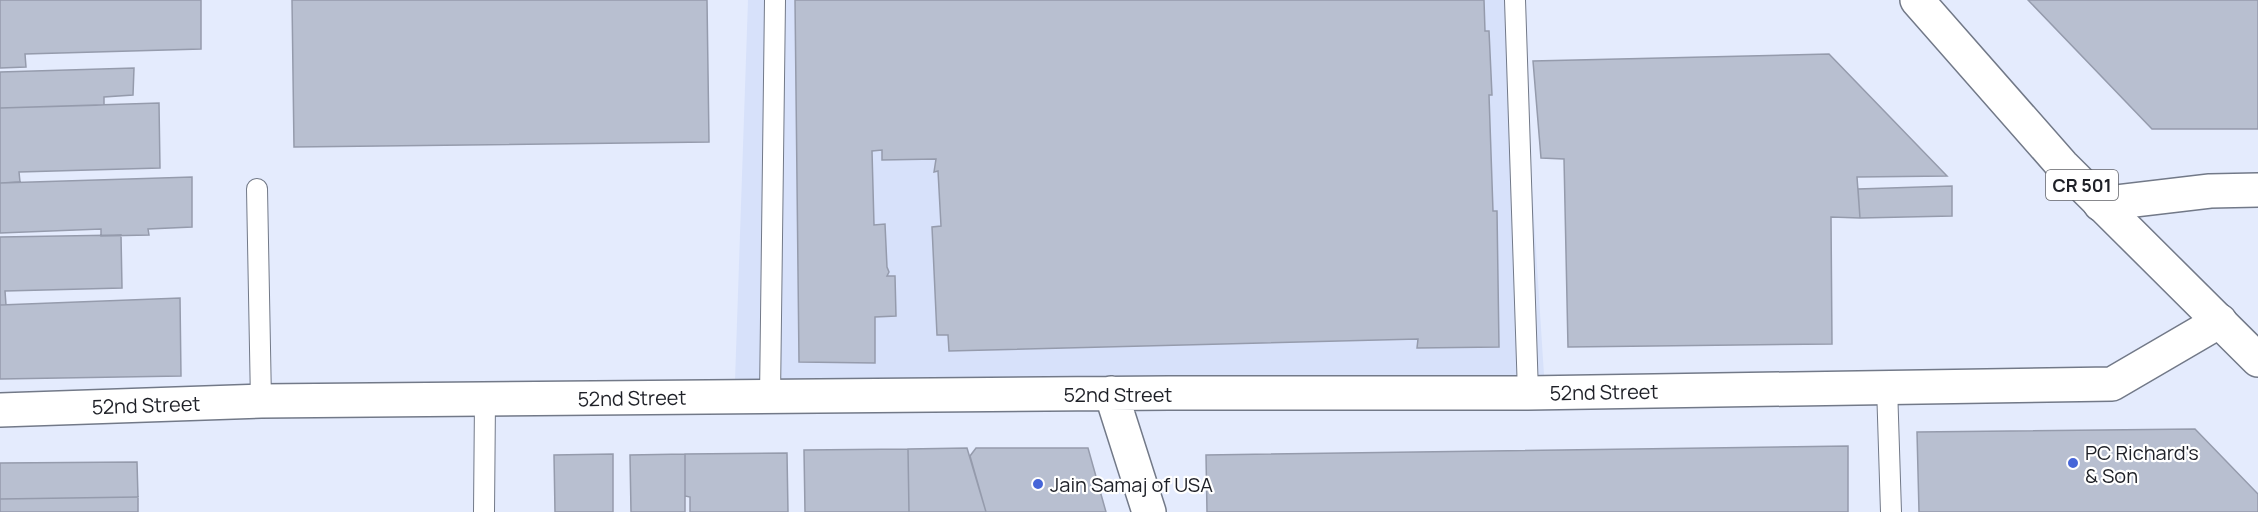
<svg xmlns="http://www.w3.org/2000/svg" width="2258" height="512" font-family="Manrope,sans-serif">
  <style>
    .built { fill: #d7e1fa }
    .building { fill: #b8bfd0; stroke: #959bac; stroke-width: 1.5 }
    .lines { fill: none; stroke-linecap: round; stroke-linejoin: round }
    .service-casing { stroke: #727988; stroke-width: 22 }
    .minor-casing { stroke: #727988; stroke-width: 36 }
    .primary-casing { stroke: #727988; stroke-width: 36 }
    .service { stroke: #fff; stroke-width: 20 }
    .minor { stroke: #fff; stroke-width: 33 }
    .primary { stroke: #fff; stroke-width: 33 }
    .poi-dot { fill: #4665d8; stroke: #fff; stroke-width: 2 }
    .labels { text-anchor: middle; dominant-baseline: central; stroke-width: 4.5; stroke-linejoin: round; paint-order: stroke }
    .shield { fill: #fff; stroke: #626368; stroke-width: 1.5 }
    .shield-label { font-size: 18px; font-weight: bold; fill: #1e2027 }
    .street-label { font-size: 20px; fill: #1e2027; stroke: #fff }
    .poi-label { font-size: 20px; fill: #1e2027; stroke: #fff; text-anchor: start }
  </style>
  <rect width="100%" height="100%" fill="#e4ebfd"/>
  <!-- built -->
  <path class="built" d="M748,0H1520L1544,375L735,381Z"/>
  <!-- building -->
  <path class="building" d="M0,0H201V49L25,54L26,67L0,68Z
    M292,0H707L709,142L294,147Z
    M795,0H1484L1485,31H1489L1492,95H1489L1493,211H1497L1499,347L1417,348L1418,339L949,351L948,335H937L932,227L941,226L938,171L934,172L936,159L882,160V150L872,151L874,225L885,224L887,267L889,272L887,276H895L896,316L875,317V363L799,362Z
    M2028,0H2258V129H2152Z
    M1829,54L1947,176L1857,177L1860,218L1831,217L1832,344L1568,347L1564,159L1541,158L1533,61Z
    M134,68L133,95L104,97V105L0,108V72Z
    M159,103L160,168L19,172L20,182L0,183V108Z
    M192,177V227L148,229L149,235L101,236V229L0,233V183Z
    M1952,186V216L1860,218L1858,189Z
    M121,235L122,288L5,291L6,305H0V237Z
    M180,298L181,376L0,379V305Z
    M2195,429L2258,494V512H1919L1917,432Z
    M1848,446V512H1207L1206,455Z
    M967,448L986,512H909L908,449Z
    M976,448H1088L1106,512H986L970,456Z
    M908,449L909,512H805L804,450Z
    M787,453L788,512H690V497L685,496V454Z
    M613,454V512H555L554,455Z
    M685,454V512H631L630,455Z
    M137,462L138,497L0,499V463Z
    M138,497V512H0V499Z"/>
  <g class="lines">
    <defs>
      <path id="service" d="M1515,0L1528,393
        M257,189L261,401
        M1887,386L1891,512
        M770,397L775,0
        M484,512L485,400"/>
      <path id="minor" d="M2100,204L2210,191L2258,190
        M1111,393L1149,512
        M0,410L261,401L1169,393H1528L2112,384L2220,321"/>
      <path id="primary" d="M1917,0L2062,165L2258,360"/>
    </defs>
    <!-- service casing -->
    <use href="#service" class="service-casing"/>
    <!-- minor casing -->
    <use href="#minor" class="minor-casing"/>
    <!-- primary casing -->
    <use href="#primary" class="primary-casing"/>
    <!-- service -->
    <use href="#service" class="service"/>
    <!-- minor -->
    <use href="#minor" class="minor"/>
    <!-- primary -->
    <use href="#primary" class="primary"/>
  </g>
  <!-- markers -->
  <g class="poi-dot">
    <circle cx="2073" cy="463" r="6"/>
    <circle cx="1038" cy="484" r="6"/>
  </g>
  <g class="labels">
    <!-- shield labels -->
    <rect class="shield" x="2046" y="170" width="72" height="30" rx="4.5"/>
    <g class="shield-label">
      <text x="2082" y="185">CR 501</text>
    </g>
    <!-- street labels -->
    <g class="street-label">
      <text transform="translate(1604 392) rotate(-1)">52nd Street</text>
      <text x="1118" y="394">52nd Street</text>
      <text transform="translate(632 398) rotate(-1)">52nd Street</text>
      <text transform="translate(146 405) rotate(-2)">52nd Street</text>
    </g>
    <!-- poi labels -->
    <g class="poi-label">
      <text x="2085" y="452">PC Richard's<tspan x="2085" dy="23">&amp; Son</tspan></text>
      <text x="1050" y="484">Jain Samaj of USA</text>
    </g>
  </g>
</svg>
